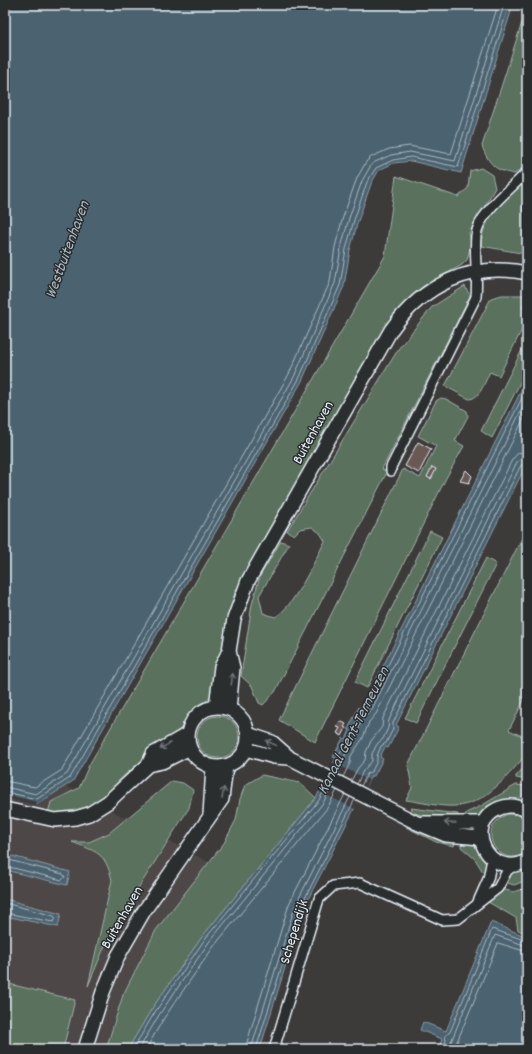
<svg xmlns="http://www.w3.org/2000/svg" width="532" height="1054" font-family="Dekko,sans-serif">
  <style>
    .built { fill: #4d4646 }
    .green { fill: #5a715d; stroke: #a1b1aa }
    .water { fill: #4c6370; stroke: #8a9ca6 }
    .pier { fill: #3d3a3a }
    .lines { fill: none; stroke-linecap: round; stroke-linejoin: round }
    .shore { stroke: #aab8c2; stroke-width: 1 }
    .building { fill: #6a5855; stroke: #e8f1f8 }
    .street-casing { stroke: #e8f1f8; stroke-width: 12 }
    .secondary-casing { stroke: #e8f1f8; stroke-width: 16 }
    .street { stroke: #2a2d2e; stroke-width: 9 }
    .secondary { stroke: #2a2d2e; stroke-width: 13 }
    .oneway { stroke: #6c7275 }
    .labels { text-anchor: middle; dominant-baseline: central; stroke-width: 3; stroke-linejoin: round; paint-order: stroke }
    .street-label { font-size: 15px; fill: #e8f1f8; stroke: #2a2d2e }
    .water-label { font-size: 16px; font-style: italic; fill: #aab8c2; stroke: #2a2d2e }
  </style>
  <rect width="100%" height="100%" fill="#3d3a3a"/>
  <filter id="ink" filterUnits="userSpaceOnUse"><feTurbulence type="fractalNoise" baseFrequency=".025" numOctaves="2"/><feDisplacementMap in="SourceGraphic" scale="8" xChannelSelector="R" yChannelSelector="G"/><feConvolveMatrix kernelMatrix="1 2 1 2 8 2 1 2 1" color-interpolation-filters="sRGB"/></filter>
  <g filter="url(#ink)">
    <!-- built -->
    <path class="built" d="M5,768L51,778L287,904L213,1049H5Z"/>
    <!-- green -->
    <path class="green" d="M527,7V164L515,174C496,171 489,165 482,146Z
      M481,168L492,175L495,188L469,233L471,244L467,260L462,265L422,287L388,323L235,592L213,692C190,725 157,748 126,774C111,787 102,803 82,810C72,814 58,812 48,813L51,802L79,788L89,765L385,256L396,176L458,197L468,188L470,171Z
      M527,181V195L522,211L527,214V254L481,246C481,218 507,197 527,181Z
      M465,286L470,296L382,469L387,472L275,692L263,705L259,703L252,686L241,676L252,604L260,576L281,541L289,544L259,596L263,613L275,617C294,607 314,562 325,541L320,533L312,527L300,529L294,535L287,531L399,348L432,307Z
      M502,295H527L522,308L527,311V319L499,376L490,372C485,381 480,399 469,399L445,386L491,298Z
      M527,340V369L492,438L481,431Z
      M441,398L446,399L467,411L468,416L455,441L464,446L445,480L315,742L279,720L403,469L420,478L436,446L418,436L436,401Z
      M527,528V694L509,730L522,736L524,757C506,778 484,805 455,806C439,807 421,802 406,800L412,788L408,765Z
      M430,531L442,537L367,688L355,682Z
      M486,558L496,564L416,723L405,718Z
      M197 737a21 21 0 1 1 42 0a21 21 0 1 1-42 0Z
      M527,764V780L516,778V776Z
      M262,775L300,783L316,798L202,937L151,1010L128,1049H106L123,995L156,930L224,843L236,820L240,799L245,785Z
      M172,781L183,783L193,790L189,808L111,931L88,986L112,880C105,852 97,852 72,842H89L109,833Z
      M516,785L527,786V791C516,806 481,817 463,820L466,813L481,806Z
      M411,808L458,814L457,820L428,817L411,812Z
      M508,814L521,815L527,819V851C500,873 472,828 508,814Z
      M406,827L434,836L456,840L454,846L436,842Z
      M462,841L478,846L486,861V873L483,872L475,859L461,847Z
      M521,869H527V880L514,885L504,882L511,873Z
      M527,888V934L518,930L516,918L488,902L501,889L513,892Z
      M5,983L75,1000L63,1049H5Z"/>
    <!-- water -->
    <path class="water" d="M5,5H513L461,173L411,161L394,163L379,170L371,184L358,221L350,250L344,286L302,381L73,781L38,804L5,796Z
      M527,379V463L396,725L399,727L388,748L385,747L380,757L383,759L374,776H371L303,909L260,1049H128L151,1010L202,937L316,798L336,758L333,757L343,738L346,739L350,730L348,729L359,707L362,708Z
      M5,854L70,872L67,885L5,870Z
      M5,899L61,914L58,927L5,916Z
      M491,922L527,937V1041L524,1049H438L442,1039L420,1030L423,1022L446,1031Z"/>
    <!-- pier -->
    <path class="pier" d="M332,762L369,780L355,809L318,791Z
      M5,794L37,802L36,805L5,798Z"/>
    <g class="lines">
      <!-- shore -->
      <path class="shore" d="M334,772L340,760L339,754L354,733V727L361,713L366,709L527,388
        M338,774L344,761L345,755L358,735L359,727L364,717L371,711L527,399
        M343,777L350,763L351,756L363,738L369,722L376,714L527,412
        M5,781L35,787L62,770L289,374L330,282L335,247L343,217L357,178L366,162L371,157L389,149L409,146L451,154L498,5
        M351,781L358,768L365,760L366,752L371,741L382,727L383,718L512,460L518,453L527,451
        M357,784L363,771L372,761V754L377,744L383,739L388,728L389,720L517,462L522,458L527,457
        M361,786L367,774L372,771L377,761V756L381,746L386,743L393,729V723L521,465L527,462
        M5,787L36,794L67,774L294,377L335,283L341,248L349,218L362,181L371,165L375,162L391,155L410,152L455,161L504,5
        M5,792L37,799L70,778L299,379L340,285L346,249L354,220L367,182L376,168L393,160L411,157L458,167L509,5
        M5,859L63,874L65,877L62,880L5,866
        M5,903L54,916L56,919L53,922L5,913
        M133,1049L155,1012L205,939L319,800L327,785
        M139,1049L159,1015L209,942L323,803L331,788
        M146,1049L164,1018L214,946L328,807L337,790
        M245,1049L289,904L345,794
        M251,1049L295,906L350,797
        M256,1049L300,908L355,799
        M442,1049L446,1041L445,1036L450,1032L492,929L527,941
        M448,1049L495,935L527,946
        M454,1049L498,943L527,952"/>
    </g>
    <!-- building -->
    <path class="building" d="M418,442L431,449L419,473L405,466Z
      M432,467L436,469L431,479L427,477Z
      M466,470L472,476L469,483L460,481Z
      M340,721L346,724L344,727L346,728L342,736L337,733L340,728L337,727Z"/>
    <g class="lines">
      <defs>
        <path id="street" d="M391,471V467L476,297C478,276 474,256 476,236C477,214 513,187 527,172
          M477,904L488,879L492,859
          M274,1049L319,899L333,886L360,883L442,920L458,919L498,888L507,871L514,865"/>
        <path id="secondary" d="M188 737a30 30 0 1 1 60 0a30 30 0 1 1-60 0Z
          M216,707L221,667L229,651L234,619L248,581L391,330C423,285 471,261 527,273
          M229,709L233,668L229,651
          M248,734L272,742L290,758
          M246,749L274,757L290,758L417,823L446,835L481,838
          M148,765L162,762L190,748
          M5,809L55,820L75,818L89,814L108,802L125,786L148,765L153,754L188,734
          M527,810C518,806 509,804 500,808C461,824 488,881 527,861
          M210,815L213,767
          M423,823H484
          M85,1049L103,992L118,956L144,911L222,799L226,766"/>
      </defs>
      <!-- street casing -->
      <use href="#street" class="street-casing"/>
      <!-- secondary casing -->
      <use href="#secondary" class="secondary-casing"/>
      <!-- street -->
      <use href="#street" class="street"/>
      <!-- secondary -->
      <use href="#secondary" class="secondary"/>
    </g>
    <!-- one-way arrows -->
    <defs><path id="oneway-shaft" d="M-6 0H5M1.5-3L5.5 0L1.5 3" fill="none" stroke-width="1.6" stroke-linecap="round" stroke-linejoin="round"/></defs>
    <g class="oneway">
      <use href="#oneway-shaft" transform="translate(232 679) rotate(-83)"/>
      <use href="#oneway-shaft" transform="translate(271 743) rotate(-155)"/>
      <use href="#oneway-shaft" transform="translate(165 746) rotate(149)"/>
      <use href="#oneway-shaft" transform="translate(223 793) rotate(-80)"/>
      <use href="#oneway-shaft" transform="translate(450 823) rotate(-177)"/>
    </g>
  </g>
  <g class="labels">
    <!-- street labels -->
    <g class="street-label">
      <text transform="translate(314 433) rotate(-61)">Buitenhaven</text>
      <text transform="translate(123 918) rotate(-60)">Buitenhaven</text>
      <text transform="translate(295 932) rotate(-73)">Schependijk</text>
    </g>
    <!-- water labels -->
    <g class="water-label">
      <text transform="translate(68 250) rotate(-70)">Westbuitenhaven</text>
      <text transform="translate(354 731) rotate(-63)">Kanaal Gent-Terneuzen</text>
    </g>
  </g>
  <!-- margin -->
  <rect width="532" height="1054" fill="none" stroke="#2a2d2e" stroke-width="20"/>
  <rect x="10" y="10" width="512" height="1034" fill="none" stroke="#e8f1f8" stroke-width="1.5" filter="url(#ink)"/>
</svg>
